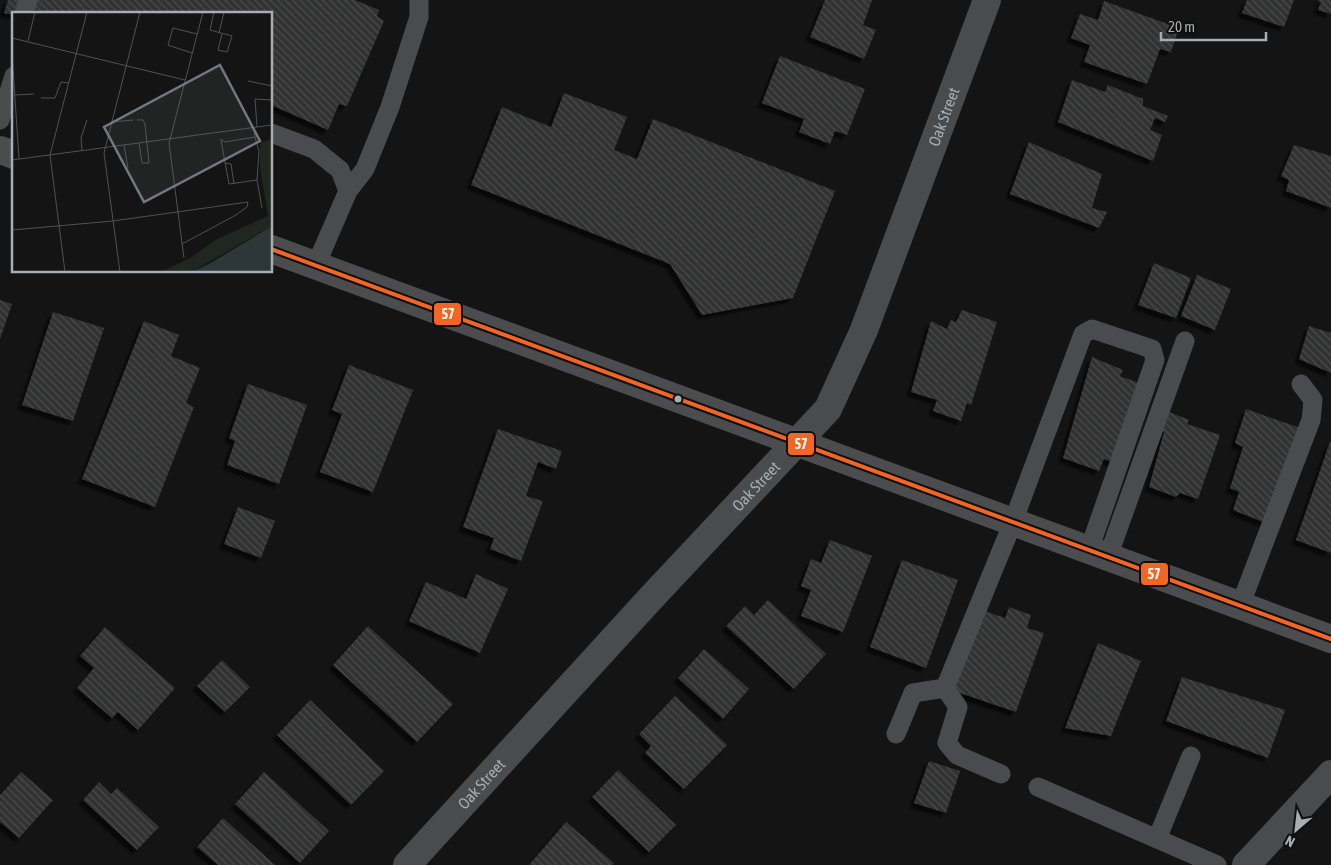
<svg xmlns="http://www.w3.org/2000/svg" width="1331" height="865" font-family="'Asap Condensed',sans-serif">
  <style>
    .building { fill: url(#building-back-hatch); filter: url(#shadow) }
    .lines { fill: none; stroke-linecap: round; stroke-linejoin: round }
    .lane { stroke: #494b4d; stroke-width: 19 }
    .street { stroke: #494b4d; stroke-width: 28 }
    .primary { stroke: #4b4c4e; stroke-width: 28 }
    .bus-1-casing { stroke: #0f0f10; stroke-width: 8 }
    .bus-1 { stroke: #f26522; stroke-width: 4 }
    .bus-dot { fill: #a7adb3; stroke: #0f0f10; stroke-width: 2 }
    .labels { text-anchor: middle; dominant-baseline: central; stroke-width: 4.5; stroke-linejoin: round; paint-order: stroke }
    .street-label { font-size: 16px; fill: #a7adb3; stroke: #0f0f10 }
    .inset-road { fill: none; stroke: #4f5154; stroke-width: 1 }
    .view { fill: #74777b; fill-opacity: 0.15; stroke: #74777b; stroke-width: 2.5 }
    .inset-edge { fill: none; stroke: #a7adb3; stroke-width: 2.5 }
    .line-badge { stroke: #0f0f10; stroke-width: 2 }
    .badge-label { font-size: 14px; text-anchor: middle; font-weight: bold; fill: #fff }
  </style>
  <defs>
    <pattern id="building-back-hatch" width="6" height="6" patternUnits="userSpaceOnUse" patternTransform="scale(1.25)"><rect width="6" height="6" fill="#303131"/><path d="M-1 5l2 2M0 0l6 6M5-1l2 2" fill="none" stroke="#4b4c4c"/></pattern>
    <filter id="shadow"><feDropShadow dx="-4.5" dy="4.5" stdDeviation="1" flood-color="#0009"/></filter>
  </defs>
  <rect width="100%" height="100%" fill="#141414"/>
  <!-- building -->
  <path class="building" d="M8,0H355L379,10L377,16L384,21L347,106L339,104L328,130L271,105V14H14V15L4,13Z
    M825,0H872L863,25L876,30L864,59L810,37Z
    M1247,0H1294L1284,27L1242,13Z
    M1317,0H1331V14L1318,10L1321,2Z
    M1104,1L1179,28L1171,52L1160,49L1147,84L1084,62L1090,45L1071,38L1080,14L1098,20Z
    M780,56L865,89L847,135L835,131L830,144L799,132L804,119L762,103Z
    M1072,80L1105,92L1108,85L1143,99V106L1168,116L1165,122L1155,118L1150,130L1162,135L1153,161L1058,122Z
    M564,93L627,117L614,150L637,159L653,119L835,191L793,298L702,315L670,264L471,185L502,107L551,127Z
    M1029,142L1102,174L1092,208L1107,212L1099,228L1010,194Z
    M1294,145L1331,156V208L1286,191L1289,180L1281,176Z
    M1154,263L1191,278L1176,318L1138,305Z
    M1197,275L1231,289L1215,330L1181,316Z
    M0,300L12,304L0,339Z
    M962,310L997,322L971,405L967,403L961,421L933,411L937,400L911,392L931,321L947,329L951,320L956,322Z
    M53,312L104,328L73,421L22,405Z
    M144,321L179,335L171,356L200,368L186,403L194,407L155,507L82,479Z
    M1309,326L1331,333V373L1299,359Z
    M1092,357L1123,370L1120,376L1139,383L1115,463L1104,459L1099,471L1063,458Z
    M349,365L413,390L373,492L320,472L342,414L332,410Z
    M248,384L307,405L279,484L227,465L235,441L229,438Z
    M1246,409L1300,428L1268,524L1233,510L1239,492L1230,488L1243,447L1235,443Z
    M1167,411L1189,420L1187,424L1220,435L1198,499L1180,493L1176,497L1149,487L1164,432H1159Z
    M498,429L562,451L556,469L538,462L526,496L543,501L521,561L490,549L494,538L463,527Z
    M1331,439V553L1296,540Z
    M238,507L275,521L261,558L224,544Z
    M830,540L872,556L843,632L801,616L811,590L801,586L811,559L821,563Z
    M902,560L958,580L926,668L870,647Z
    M476,574L508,589L480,653L409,621L426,582L466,599Z
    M768,600L826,654L794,689L726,626L745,606L754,615Z
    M1009,607L1031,615L1027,628L1044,633L1016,712L954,691L982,610L1005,618Z
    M368,626L453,704L417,742L333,665Z
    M105,627L175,688L138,730L118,712L112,718L77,688L94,668L80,656Z
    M1098,643L1141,661L1111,736L1065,728Z
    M704,649L749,689L723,719L678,678Z
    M222,660L250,687L225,712L197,686Z
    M1182,677L1285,710L1268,758L1166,721Z
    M675,696L727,745L684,789L645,753L651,746L639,734Z
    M310,700L384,771L351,805L277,735Z
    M929,761L960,771L946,813L914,803Z
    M618,770L676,825L649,852L592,797Z
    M21,772L53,800L19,838L0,822V795Z
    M264,772L329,831L300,863L235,804Z
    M99,782L111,794L117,788L159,827L137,850L83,800Z
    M223,818L275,865H218L197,847Z
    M566,822L614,863L612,865H529Z"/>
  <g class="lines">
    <!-- lane -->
    <path class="lane" d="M24,14L28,0
      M0,120L14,76
      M271,133L314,149L340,170L348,191L316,265
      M348,191L365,169L390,107L419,17V0
      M1108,557L1185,341
      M1240,606L1311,420L1313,400L1301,384
      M896,734L913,693L945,688
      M1001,774L957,755L947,743L958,707L945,688L1013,522L1083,334L1092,329L1152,349L1155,360L1089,550
      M1038,787L1217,865
      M1157,839L1191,756"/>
    <!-- street -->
    <g class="street">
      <path id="s1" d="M407,865L650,599L828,409L864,330L987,0"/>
      <path d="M1246,865L1331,774"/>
    </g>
    <!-- primary -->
    <path class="primary" d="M0,150L14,155
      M271,249L1331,639"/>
    <defs>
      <path id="bus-1" d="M271,249L1331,639"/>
    </defs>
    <!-- bus-1 casing -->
    <use href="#bus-1" class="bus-1-casing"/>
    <!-- bus-1 -->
    <use href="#bus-1" class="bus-1"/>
  </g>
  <!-- markers -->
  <circle class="bus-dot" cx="678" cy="399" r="4.5"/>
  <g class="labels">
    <!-- street labels -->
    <g class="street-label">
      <text stroke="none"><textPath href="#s1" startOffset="935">Oak Street</textPath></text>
      <text stroke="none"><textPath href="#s1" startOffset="515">Oak Street</textPath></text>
      <text stroke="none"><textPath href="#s1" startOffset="110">Oak Street</textPath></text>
    </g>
  </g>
  <!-- overview -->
  <g transform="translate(12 12)">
    <rect width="260" height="260" fill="#141414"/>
    <path d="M260,127V214L179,260H149L180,245L203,228L256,204L248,155V131Z" fill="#202620"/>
    <path d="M260,214V260H179L197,252Z" fill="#2d373a"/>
    <path class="inset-road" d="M202,0L198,18L220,24L215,40L206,38L210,22M207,21L212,0M0,26L173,68M16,29L23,0M0,41L7,147M180,41L156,33L161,16L185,22M236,69L260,74M3,83L22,82M29,86H43L49,70L57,71M125,108H131L133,112L137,151H130L127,131M99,110L121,108M245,115L243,87L260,88M243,125L247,139L245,168L250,196M208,127L213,130L243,125L242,115M209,128L217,172L245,168M112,133L116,156M70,139L69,126L75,108M0,148L260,113M213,151L219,152L222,172M0,218L101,209L236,190L235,195L224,203L170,232M172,246L157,131L191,0M53,260L38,143L75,0M108,260L92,141L128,0"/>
    <path class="view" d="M208,53L248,129L132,190L92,115Z"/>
    <rect width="260" height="260" class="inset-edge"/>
  </g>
  <g class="line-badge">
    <rect x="433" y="302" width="29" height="24" rx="5" fill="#f26522"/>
    <rect x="787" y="432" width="28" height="24" rx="5" fill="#f26522"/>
    <rect x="1140" y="562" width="29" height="24" rx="5" fill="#f26522"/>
  </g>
  <g class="badge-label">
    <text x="448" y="319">57</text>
    <text x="801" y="449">57</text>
    <text x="1154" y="579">57</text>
  </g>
  <!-- north arrow -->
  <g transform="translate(1296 830) rotate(208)" stroke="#0f0f10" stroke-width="4" paint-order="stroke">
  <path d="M0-4L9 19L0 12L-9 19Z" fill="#a7adb3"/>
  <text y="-8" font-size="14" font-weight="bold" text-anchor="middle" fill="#a7adb3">N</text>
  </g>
  <!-- scale -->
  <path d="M1161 32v8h105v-8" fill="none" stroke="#a7adb3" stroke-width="2.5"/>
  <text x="1168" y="32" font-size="15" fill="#a7adb3" stroke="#0f0f10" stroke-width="4" paint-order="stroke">20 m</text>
</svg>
